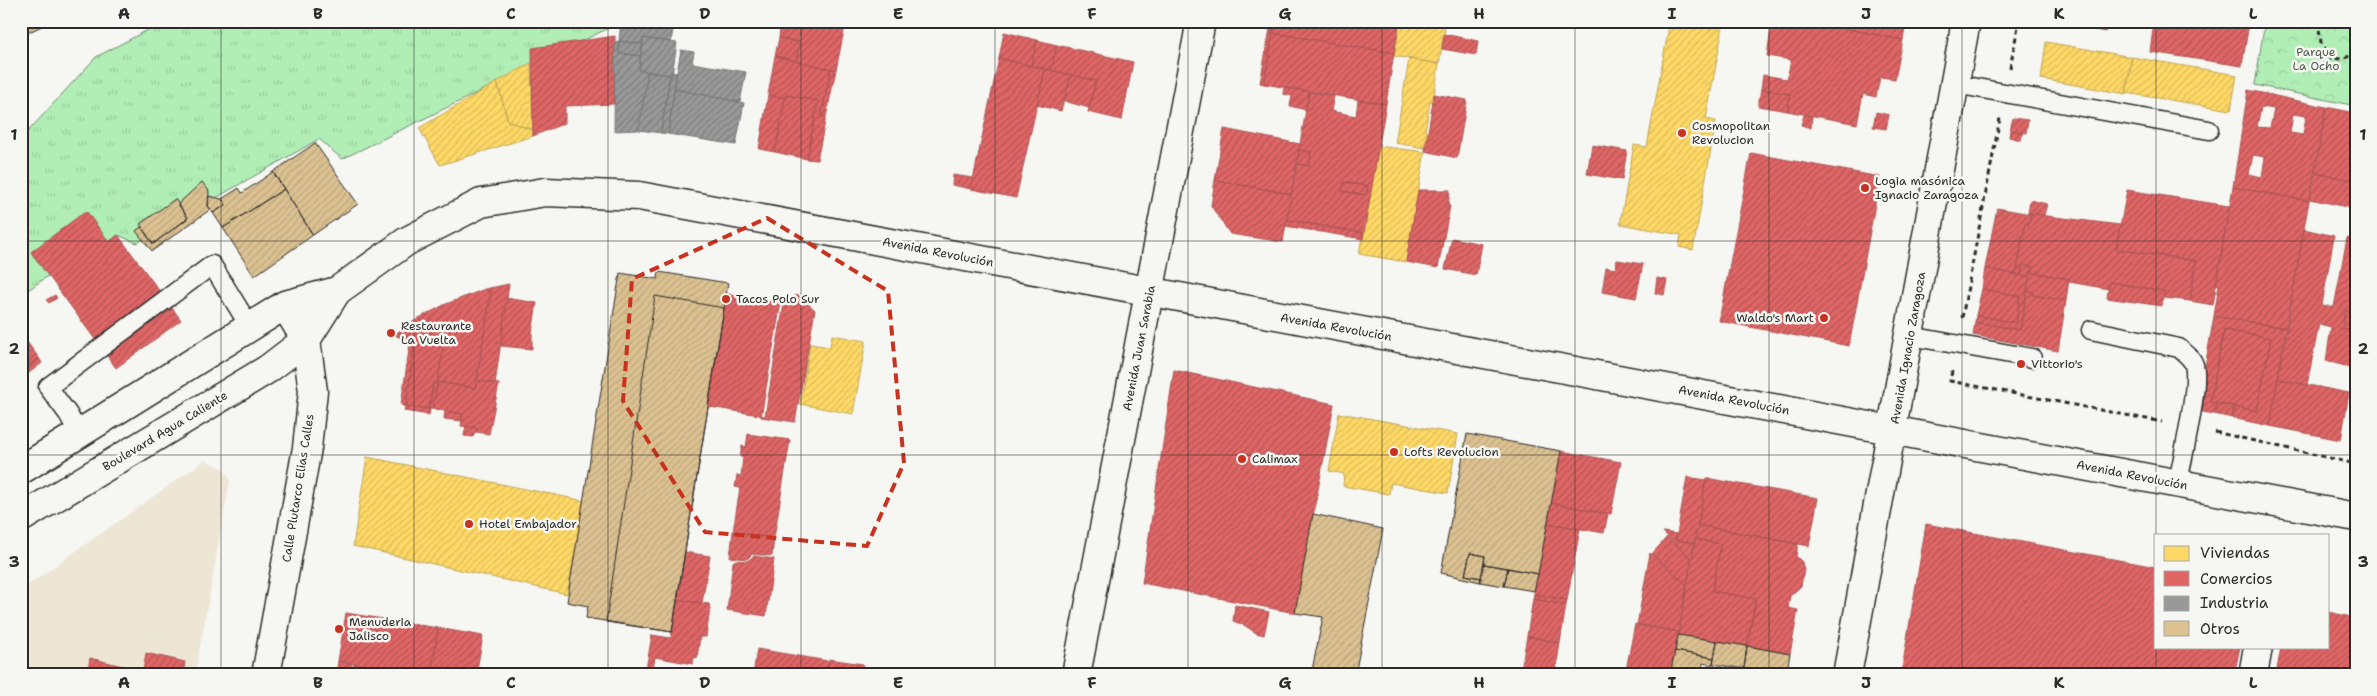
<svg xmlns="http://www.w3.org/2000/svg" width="2377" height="696" font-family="'Shantell Sans',sans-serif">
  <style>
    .built { fill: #eee6d5 }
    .grass { fill: url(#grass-tufts); stroke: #6e8c70 }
    .park { fill: url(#park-crowns); stroke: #6e8c70 }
    .homes { fill: url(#homes-hatch); stroke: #bfa554 }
    .shops { fill: url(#shops-hatch); stroke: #aa5454; fill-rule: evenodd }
    .industry { fill: url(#industry-hatch); stroke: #787878 }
    .building { fill: url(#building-hatch); stroke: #2b2b2b }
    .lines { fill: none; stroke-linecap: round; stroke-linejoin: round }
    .lane-casing { stroke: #2b2b2b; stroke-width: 21 }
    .street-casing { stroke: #2b2b2b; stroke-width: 31 }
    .secondary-casing { stroke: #2b2b2b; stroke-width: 31 }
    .primary-casing { stroke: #2b2b2b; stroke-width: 31 }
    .path { stroke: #2b2b2b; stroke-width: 3; stroke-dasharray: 5 4; stroke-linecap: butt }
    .lane { stroke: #f6f6f2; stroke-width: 18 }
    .street { stroke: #f6f6f2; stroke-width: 28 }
    .secondary { stroke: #f6f6f2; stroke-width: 28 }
    .primary { stroke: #f6f6f2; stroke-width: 28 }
    .marked { fill: none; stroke: #c8321e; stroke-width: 4; stroke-dasharray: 10 6; stroke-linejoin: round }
    .grid { fill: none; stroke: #2b2b2b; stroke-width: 1; stroke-opacity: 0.55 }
    .poi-dot { fill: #c8321e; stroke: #f6f6f2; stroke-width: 2 }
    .labels { text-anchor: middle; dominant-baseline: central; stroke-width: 5; stroke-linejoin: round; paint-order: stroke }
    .park-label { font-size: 12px; fill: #4c5c4e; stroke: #f6f6f2 }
    .poi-label { font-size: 12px; fill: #2b2b2b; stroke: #f6f6f2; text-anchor: start }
    .street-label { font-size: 12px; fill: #2b2b2b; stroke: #f6f6f2 }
    .neatline { fill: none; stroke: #2b2b2b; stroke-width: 2 }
    .grid-label { font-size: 16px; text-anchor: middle; font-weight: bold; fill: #2b2b2b }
  </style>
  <defs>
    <pattern id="grass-tufts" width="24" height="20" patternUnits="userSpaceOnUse" patternTransform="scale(1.25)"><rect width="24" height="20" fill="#b0eeb5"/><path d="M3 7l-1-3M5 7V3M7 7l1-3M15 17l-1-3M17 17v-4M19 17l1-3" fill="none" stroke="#98cc9c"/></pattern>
    <pattern id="park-crowns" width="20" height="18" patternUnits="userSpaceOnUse" patternTransform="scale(1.25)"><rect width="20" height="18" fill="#b0eeb5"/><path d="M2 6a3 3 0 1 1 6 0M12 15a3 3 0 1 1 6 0" fill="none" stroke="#98cc9c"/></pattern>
    <pattern id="homes-hatch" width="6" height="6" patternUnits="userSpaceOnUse" patternTransform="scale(1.25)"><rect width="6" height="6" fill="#ffd966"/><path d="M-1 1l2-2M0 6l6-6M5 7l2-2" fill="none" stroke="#dbba59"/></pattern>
    <pattern id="shops-hatch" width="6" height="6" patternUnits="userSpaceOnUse" patternTransform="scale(1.25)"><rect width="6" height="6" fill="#e06666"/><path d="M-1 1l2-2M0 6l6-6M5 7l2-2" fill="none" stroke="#b65454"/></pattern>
    <pattern id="industry-hatch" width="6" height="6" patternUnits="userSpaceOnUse" patternTransform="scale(1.25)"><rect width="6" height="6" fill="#999"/><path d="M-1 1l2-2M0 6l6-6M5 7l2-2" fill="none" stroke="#7d7d7d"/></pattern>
    <pattern id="building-hatch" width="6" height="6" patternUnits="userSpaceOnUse" patternTransform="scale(1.25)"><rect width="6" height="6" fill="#dcc191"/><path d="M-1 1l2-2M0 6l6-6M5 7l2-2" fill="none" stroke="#bda67d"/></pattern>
  </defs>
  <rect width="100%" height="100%" fill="#f6f6f2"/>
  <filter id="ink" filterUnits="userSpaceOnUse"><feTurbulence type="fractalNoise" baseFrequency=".02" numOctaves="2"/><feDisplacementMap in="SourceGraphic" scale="10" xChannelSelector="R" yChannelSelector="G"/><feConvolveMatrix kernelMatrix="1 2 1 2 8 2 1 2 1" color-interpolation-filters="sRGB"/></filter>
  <g filter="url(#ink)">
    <!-- built -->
    <path class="built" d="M205,460L224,469L230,480L195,675H21V590Z"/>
    <!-- grass -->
    <path class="grass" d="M165,21H623L342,159L319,139L137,243L118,235L109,242L86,211L31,252L48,276L21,295V139L96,57Z"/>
    <!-- park -->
    <path class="park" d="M2265,21H2356V106L2255,85Z"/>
    <!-- homes -->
    <path class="homes" d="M1400,21H1446L1439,64L1394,56Z
      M1670,21H1724L1706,119L1716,121L1693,250L1679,247L1681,235L1620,224L1634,145L1647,147Z
      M2046,42L2132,57L2126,94L2041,79Z
      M2132,57L2237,75L2231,110L2126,93Z
      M1409,59L1439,64L1433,102L1430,101L1425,131L1428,132L1425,148L1395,143Z
      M531,63L533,130L508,121L497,82Z
      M497,82L508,121L533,130V136L440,165L419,128Z
      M1378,146L1425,152L1406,262L1359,254Z
      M832,335L866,341L853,414L800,404L810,344L830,347Z
      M1339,413L1458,434L1448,493L1391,483L1389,494L1343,486L1344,474L1329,471Z
      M367,457L585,501L567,594L353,546Z"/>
    <!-- shops -->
    <path class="shops" d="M781,21H803L798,42L779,38Z
      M803,21H846L836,70L796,61Z
      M1264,21H1275L1273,30L1262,28Z
      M1275,21H1400L1394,53L1273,33Z
      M1772,21H1806L1903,40L1895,79L1880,77L1876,97L1863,94L1857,124L1787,111L1790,94L1761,89L1763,75L1787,79L1791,60L1767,56Z
      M1849,21H1906L1903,40L1847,29Z
      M2065,21H2108L2105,32L2065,24Z
      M2108,21H2119V26L2107,25Z
      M2154,21L2249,23L2242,66L2150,52Z
      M1270,29L1273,30L1264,84L1260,83Z
      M1004,32L1037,40L1031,66L999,58Z
      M1273,33L1394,53L1386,104L1264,84Z
      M1444,34L1478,41L1476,55L1442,49Z
      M615,36L614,104L565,106V123L533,136L532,48Z
      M779,38L800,42L796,61L775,56Z
      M1037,40L1057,45L1051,70L1031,66Z
      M1057,45L1133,62L1122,120L1088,112L1096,81L1051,70Z
      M775,56L831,69L821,116L826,117L817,160L807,159L818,101L786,95L785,98L768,95Z
      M999,58L1045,69L1016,198L971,189Z
      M831,69L836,70L826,117L821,116Z
      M1045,69L1071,75L1061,111L1037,105Z
      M1071,75L1096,81L1089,108L1064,101Z
      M1284,87L1309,92L1306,110L1290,106L1292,96L1283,94Z
      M1761,89L1790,94L1787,111L1758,106Z
      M2248,90L2326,107L2309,201L2233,187ZM2261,107L2274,109L2270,128L2257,127ZM2293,114L2306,116L2303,135L2290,133ZM2253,155L2265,157L2262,177L2249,174Z
      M1309,92L1334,96L1331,111L1356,116L1358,100L1386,104L1364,233L1287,220L1297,164L1309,166L1311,152L1299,150ZM1344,182L1368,186L1366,195L1342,191Z
      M1434,94L1467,100L1457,158L1425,151Z
      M768,95L785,98L775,152L759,149Z
      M786,95L818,101L807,159L775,152Z
      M2326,107L2356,113V181L2315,173Z
      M1876,112L1889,115L1886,129L1873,127Z
      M1804,115L1812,116L1811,128L1801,125Z
      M2013,118L2028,120L2026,133L2010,130Z
      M1224,129L1300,144L1291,194L1215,180Z
      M2010,130L2023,132L2021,140L2009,137Z
      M1592,145L1627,151L1622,180L1587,174Z
      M1299,150L1311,152L1309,166L1297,164Z
      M1751,153L1880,177L1849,346L1719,321Z
      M2315,173L2356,181V209L2310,199Z
      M953,175L973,178L971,189L952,185Z
      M1215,180L1291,194L1283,242L1230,234L1211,206Z
      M1344,182L1368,186L1366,195L1342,191Z
      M2233,187L2309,201L2286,328L2214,316L2219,285L2216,284Z
      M1418,190H1450L1448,206H1450L1438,268L1406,262Z
      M2127,190L2229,206L2213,305L2190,301L2196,261L2116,249Z
      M2030,200L2047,204L2044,215L2028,213Z
      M1997,208L2031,214L2028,225L2025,224L2016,275L1985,268Z
      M86,211L109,242L118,235L181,320L116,368L31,252Z
      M2031,214L2120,225L2116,249L2196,261L2190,301L2164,298V291L2109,282V289L2069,282V279L2031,272L2033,267L2023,265L2020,275H2016L2025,224L2028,225Z
      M1287,220L1364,233L1363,239L1285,226Z
      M2304,229L2334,236L2322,305L2334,307L2347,238L2356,240V313L2345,310L2342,328L2356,331L2353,368L2326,361L2331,327L2319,324L2307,385L2278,379Z
      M1452,238L1482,244L1476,275L1445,269Z
      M1617,260L1643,264L1636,298L1602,292L1606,267L1615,269Z
      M2023,265L2033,267L2030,277L2020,275Z
      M1985,268L2029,277L2020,330L1975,322L1976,315L2016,323L2020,296L1982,289Z
      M2031,272L2069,279L2066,301L2033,295V292L2027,290Z
      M1657,278L1667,280L1664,295L1655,293Z
      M2109,282L2164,291L2162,306L2107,298Z
      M509,284L495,384L477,380L491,292L485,289Z
      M485,289L491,292L475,388L438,382L443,349L419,318L446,304Z
      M1982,289L2020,296L2016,323L1976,315Z
      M2027,290L2033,292V295L2066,301L2058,351L1973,335L1975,322L2020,330Z
      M723,293L784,304L765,416L704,406Z
      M55,295L57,298L49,303L46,300Z
      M798,295L815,310L795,422L761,417L781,302Z
      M506,298L537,303L532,333V349L501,346Z
      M2345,310L2356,313V331L2342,328Z
      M2214,316L2286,328L2270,426L2232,418L2234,407L2257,411L2271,338L2224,330L2210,402L2216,403L2214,414L2197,411Z
      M419,318L443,349L437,384L433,383L429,409L406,406L415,342L398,332Z
      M2224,330L2271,338L2257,411L2210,402Z
      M398,332L415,342L406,406L430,409L429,415L404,411L405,407L401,405L410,343L395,335Z
      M21,334L39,358L21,371Z
      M39,358L42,363L21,379V371Z
      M1174,370L1334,404L1295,613L1142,583Z
      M2278,379L2349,393L2341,440L2270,426Z
      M477,380L499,384L489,434L476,432L477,428L461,426L463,414L432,409L438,382L475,388Z
      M433,383L437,384L432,409H429Z
      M2216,403L2234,406L2232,418L2214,414Z
      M445,411L463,414L462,421L444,419Z
      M466,426L477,428L473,437L464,436Z
      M748,434L790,440L774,538L733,532L740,488L735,487L737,475L741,476L743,457H740L742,446L746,447Z
      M1561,451L1621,462L1611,514L1551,503Z
      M1687,477L1706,480L1695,543L1676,540Z
      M1706,478L1818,498L1809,546L1698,525Z
      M1551,503L1608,514L1604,533L1547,523Z
      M1547,523L1580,529L1567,600L1534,594Z
      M1926,524L2156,567V647H2240L2234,675H1901Z
      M1698,525L1798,544L1796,556L1802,562L1804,570L1801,586L1790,596L1788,608L1798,610L1790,654L1747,646L1756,599L1712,591L1721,544L1695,539Z
      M733,532L774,538L772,556L752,554L747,559L730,557Z
      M1663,532L1677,534L1676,540L1695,543L1692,559Z
      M1667,537L1692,559L1687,585L1652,554Z
      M1695,539L1721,544L1712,591L1756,599L1747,646L1678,635Z
      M684,552L710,556L702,603L677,600Z
      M1650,553L1687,585L1679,632L1637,625Z
      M754,556L774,559L766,616L727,610L733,562L736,560L747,561Z
      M1534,594L1567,600L1566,605L1533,599Z
      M1533,599L1566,605L1560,643L1527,636Z
      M677,600L709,604L710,609L706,637H700L697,658L694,657L693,664L655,657L652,675H645L652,635L671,638Z
      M1235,605L1269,612L1264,635L1256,633L1244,625L1233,621Z
      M2328,612L2356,618V675H2276L2281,647H2328Z
      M346,613L438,628L431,675L338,661Z
      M1635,624L1679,632L1670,675H1625Z
      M438,628L483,636L476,675H431Z
      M1527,636L1560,643L1555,675H1520Z
      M757,649L828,661L826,675H753Z
      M146,653L185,662L183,675H87L90,658L143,671Z
      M829,659L863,664L861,675H826Z
      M338,661L352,664L351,675H336Z
      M354,664L398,671L397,675H352Z
      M862,667L912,675H861Z
      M401,672L420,675H401Z"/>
    <!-- industry -->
    <path class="industry" d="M621,21H640L639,26L673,29L671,42L643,38V44L619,41Z
      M640,21H682L681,29L639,26Z
      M643,38L677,43L672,75L639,70Z
      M619,41L643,44L641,56L619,53Z
      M619,41V53L641,56L639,70L648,72L638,130L614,131L615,42Z
      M681,50L694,52L692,63L746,72L740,102L674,89Z
      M648,72L670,75L661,133L639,130Z
      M672,72L677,73L668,134L661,133L670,75H672Z
      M674,89L744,103L736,145L668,134Z"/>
    <!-- building -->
    <path class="building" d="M21,21H52L21,36Z
      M315,143L358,204L313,235L273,172Z
      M273,172L284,189L223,228L213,213L226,205L222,199L239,188L242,193Z
      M202,182L209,191L208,206L211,209L152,251L136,231L141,227L153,244L188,218L178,204Z
      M284,189L313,235L254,276L223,228Z
      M209,196L222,199L226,205L213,213L208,206Z
      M175,199L188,218L153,244L140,224Z
      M659,272L728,283L672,632L586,618L588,606L567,602L620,273L658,279Z
      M655,296L724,308L672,632L606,622Z
      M1467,434L1561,451L1538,574L1484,564L1485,556L1470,553L1465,575L1481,578L1480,582L1441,573Z
      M1313,514L1383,529L1355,675H1311L1323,617L1295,613Z
      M1470,553L1485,556L1481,578L1465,575Z
      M1484,564L1508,568L1504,586L1480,582Z
      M1508,568L1538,574L1534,591L1504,586Z
      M1678,635L1717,641L1714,658L1675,651Z
      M1717,641L1747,646L1744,669L1713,664Z
      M1747,646L1790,654L1786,675H1739L1740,668L1744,669Z
      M1675,651L1714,658L1712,665L1703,663L1702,671L1714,675H1670Z"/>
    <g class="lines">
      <defs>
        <path id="lane" d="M1955,84L2209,130
          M2091,330L2179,348C2185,353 2192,358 2194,365C2200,385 2182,459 2178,483
          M1910,336L2032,358
          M79,434L68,414L48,387L212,265L250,327"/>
        <path id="street" d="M2253,675L2258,647"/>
        <path id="secondary" d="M266,675L307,448L313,391L306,340L285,305
          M1076,675L1201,21
          M1847,675L1966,21"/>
        <path id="primary" d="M21,470L285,305L337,291L407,241L481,203L545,192L639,196L2356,517
          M21,518L268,369L306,340L337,291"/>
      </defs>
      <!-- lane casing -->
      <use href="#lane" class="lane-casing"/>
      <!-- street casing -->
      <use href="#street" class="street-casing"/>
      <!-- secondary casing -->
      <use href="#secondary" class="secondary-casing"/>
      <!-- primary casing -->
      <use href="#primary" class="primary-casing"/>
      <!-- path -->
      <path class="path" d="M2318,21L2321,43L2331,58L2341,59L2356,54
        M2010,68L2019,21
        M1962,318L2000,118
        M1952,371L1950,381L2162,422
        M2215,432L2356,464"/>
      <!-- lane -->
      <use href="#lane" class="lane"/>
      <!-- street -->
      <use href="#street" class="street"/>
      <!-- secondary -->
      <use href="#secondary" class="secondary"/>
      <!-- primary -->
      <use href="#primary" class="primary"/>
    </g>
  </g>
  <!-- marked area -->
  <path class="marked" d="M767,218L888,291L904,463L867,546L705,532L623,401L632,279Z"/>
  <!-- grid -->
  <path class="grid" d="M221,21V675M414,21V675M608,21V675M801,21V675M995,21V675M1188,21V675M1382,21V675M1575,21V675M1769,21V675M1962,21V675M2156,21V535M21,241H2356M21,455H2356M2156,647V675"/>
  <!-- markers -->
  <g class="poi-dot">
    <circle cx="1682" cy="133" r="5"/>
    <circle cx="1865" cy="188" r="5"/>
    <circle cx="726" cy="299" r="5"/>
    <circle cx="1824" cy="318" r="5"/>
    <circle cx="391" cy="333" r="5"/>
    <circle cx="2021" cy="364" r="5"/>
    <circle cx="1394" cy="452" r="5"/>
    <circle cx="1242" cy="459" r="5"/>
    <circle cx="469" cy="524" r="5"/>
    <circle cx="339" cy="629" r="5"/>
  </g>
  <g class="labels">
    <!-- park labels -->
    <g class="park-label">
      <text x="2316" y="52">Parque<tspan x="2316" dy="14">La Ocho</tspan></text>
    </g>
    <!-- poi labels -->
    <g class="poi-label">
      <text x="1692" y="126">Cosmopolitan<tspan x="1692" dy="14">Revolucion</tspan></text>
      <text x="1875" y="181">Logia masónica<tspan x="1875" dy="14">Ignacio Zaragoza</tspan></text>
      <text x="736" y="299">Tacos Polo Sur</text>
      <text x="1814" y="318" text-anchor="end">Waldo's Mart</text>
      <text x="401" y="326">Restaurante<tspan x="401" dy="14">La Vuelta</tspan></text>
      <text x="2031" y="364">Vittorio's</text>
      <text x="1404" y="452">Lofts Revolucion</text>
      <text x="1252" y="459">Calimax</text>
      <text x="479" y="524">Hotel Embajador</text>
      <text x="349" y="622">Menuderia<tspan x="349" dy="14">Jalisco</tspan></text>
    </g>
    <!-- street labels -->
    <g class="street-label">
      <text transform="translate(938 252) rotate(11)">Avenida Revolución</text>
      <text transform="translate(1336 327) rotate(10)">Avenida Revolución</text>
      <text transform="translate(1139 348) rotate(-79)">Avenida Juan Sarabia</text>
      <text transform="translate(1908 348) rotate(-80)">Avenida Ignacio Zaragoza</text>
      <text transform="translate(1734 400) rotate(11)">Avenida Revolución</text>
      <text transform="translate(165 431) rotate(-31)">Boulevard Agua Caliente</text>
      <text transform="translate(2132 475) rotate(11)">Avenida Revolución</text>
      <text transform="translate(298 488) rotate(-81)">Calle Plutarco Elias Calles</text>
    </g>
  </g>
  <!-- margin -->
  <rect width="2377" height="696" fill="none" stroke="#f6f6f2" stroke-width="55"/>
  <!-- legend -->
  <rect x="2154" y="534" width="175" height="115" fill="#f6f6f2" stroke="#a5a5a2"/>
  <rect x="2164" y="546" width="25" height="15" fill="#ffd966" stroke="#a5a5a2"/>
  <text x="2200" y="558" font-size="15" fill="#2b2b2b">Viviendas</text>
  <rect x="2164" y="571" width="25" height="15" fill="#e06666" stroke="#a5a5a2"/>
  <text x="2200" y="584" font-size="15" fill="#2b2b2b">Comercios</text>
  <rect x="2164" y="596" width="25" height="15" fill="#999999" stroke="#a5a5a2"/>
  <text x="2200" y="608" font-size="15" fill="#2b2b2b">Industria</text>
  <rect x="2164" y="621" width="25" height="15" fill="#dcc191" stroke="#a5a5a2"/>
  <text x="2200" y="634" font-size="15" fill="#2b2b2b">Otros</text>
  <rect x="28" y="28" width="2322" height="640" class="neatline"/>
  <g class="grid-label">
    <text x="124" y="19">A</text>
    <text x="318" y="19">B</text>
    <text x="511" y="19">C</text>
    <text x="705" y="19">D</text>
    <text x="898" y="19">E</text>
    <text x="1092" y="19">F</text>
    <text x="1285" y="19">G</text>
    <text x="1479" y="19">H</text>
    <text x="1672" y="19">I</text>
    <text x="1866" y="19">J</text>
    <text x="2059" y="19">K</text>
    <text x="2253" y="19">L</text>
    <text x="14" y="140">1</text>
    <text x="2363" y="140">1</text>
    <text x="14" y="354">2</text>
    <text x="2363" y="354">2</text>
    <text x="14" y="567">3</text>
    <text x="2363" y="567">3</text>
    <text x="124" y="688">A</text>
    <text x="318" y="688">B</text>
    <text x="511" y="688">C</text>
    <text x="705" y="688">D</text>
    <text x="898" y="688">E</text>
    <text x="1092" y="688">F</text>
    <text x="1285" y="688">G</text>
    <text x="1479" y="688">H</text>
    <text x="1672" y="688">I</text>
    <text x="1866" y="688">J</text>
    <text x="2059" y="688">K</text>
    <text x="2253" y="688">L</text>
  </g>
</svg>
